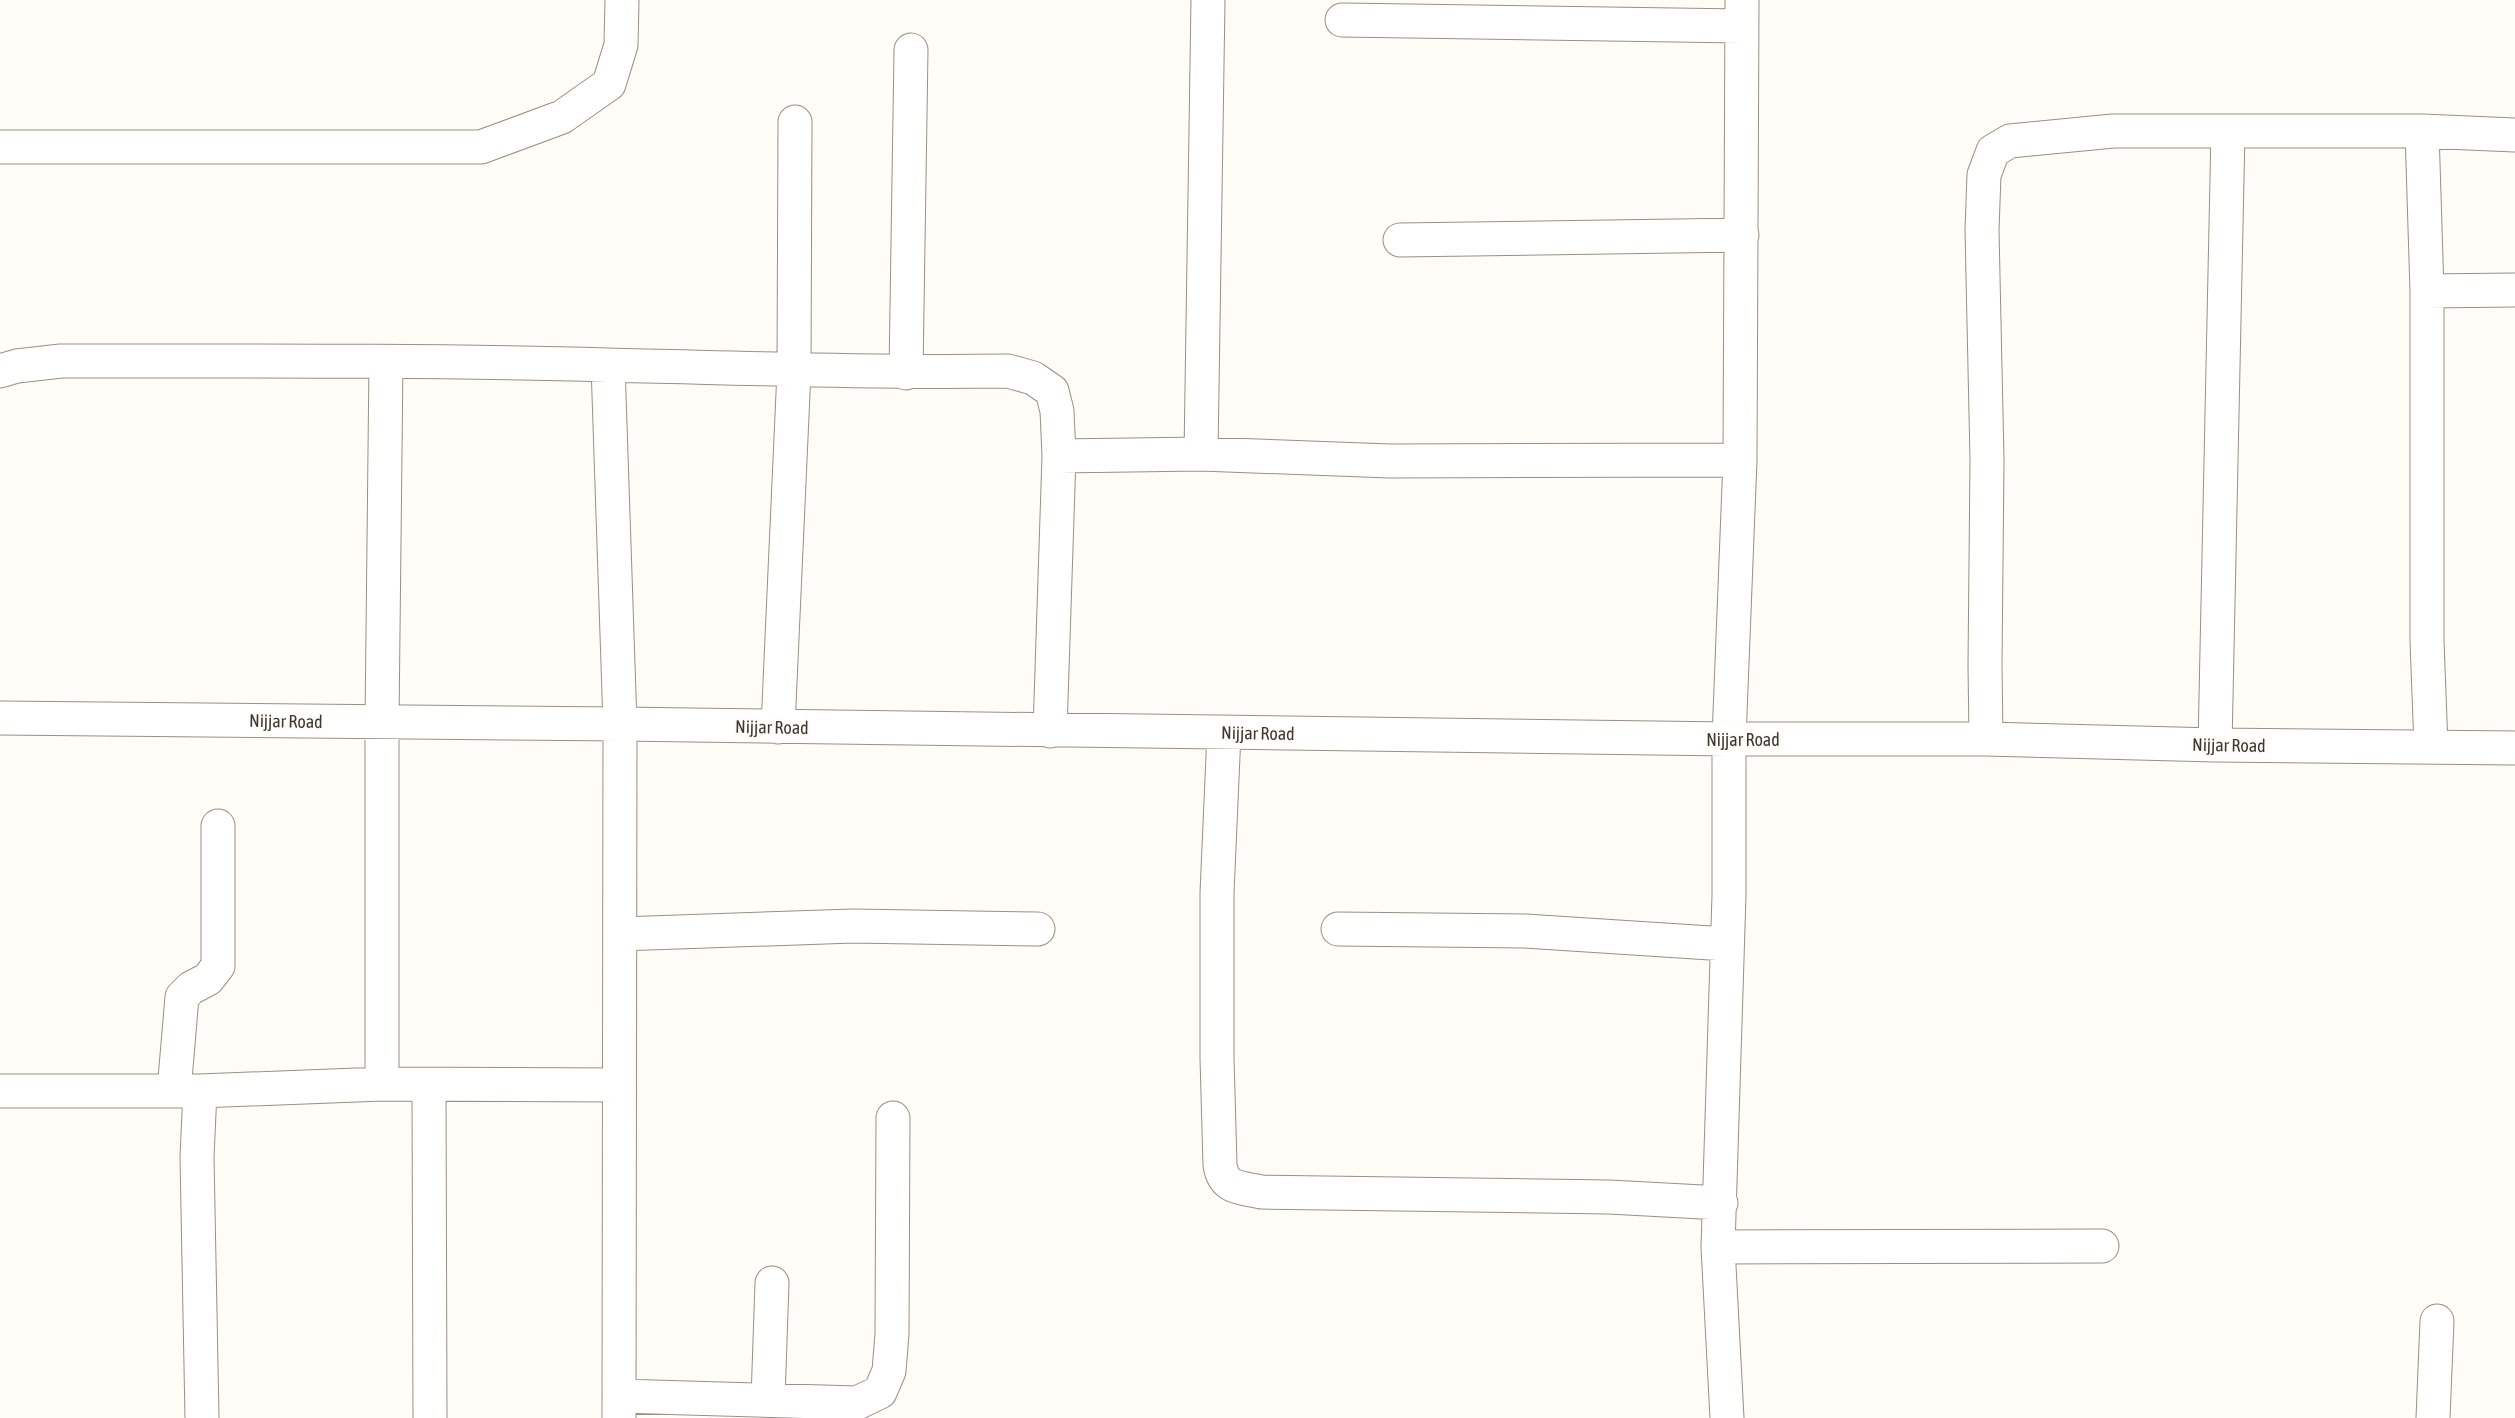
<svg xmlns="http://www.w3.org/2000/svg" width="2515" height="1418" font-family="'Asap Condensed',sans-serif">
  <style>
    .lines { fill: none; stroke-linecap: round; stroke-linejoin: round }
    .minor-casing { stroke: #998f84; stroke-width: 35 }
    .minor { stroke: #fff; stroke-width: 33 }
    .labels { text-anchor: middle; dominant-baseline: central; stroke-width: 5; stroke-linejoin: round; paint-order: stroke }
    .street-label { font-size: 18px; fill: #3d3834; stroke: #fffbf6 }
  </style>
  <rect width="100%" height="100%" fill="#fffbf6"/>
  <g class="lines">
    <defs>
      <path id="minor" d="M1342,20L1741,26
        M2422,131L2427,291V641L2431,747
        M0,147H481L562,117L609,84L621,45L622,0
        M1400,240L1742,235
        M2427,291L2515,290
        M608,365L620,724L619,1418
        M0,371L17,366L61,361C244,361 426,360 608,365C742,368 874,373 1008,371L1033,378L1052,391L1057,411L1059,456L1050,731
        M906,373L911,50
        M1201,454L1208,0
        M1059,456L1201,454L1390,461L1740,460
        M0,718L620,724L1729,739H1986L2215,745L2515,748
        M778,727L794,371L795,122
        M1224,733L1217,893V1058L1220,1165C1224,1190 1241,1187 1261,1192L1609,1197L1721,1203
        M1986,739L1985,665L1987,460L1982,230L1984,175L1993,151L2010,141L2113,131H2422L2515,135
        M2215,745L2228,131
        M1338,929L1525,931L1726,944
        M620,934L853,926L1038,929
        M382,1084V722L386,362
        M429,1086L430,1418
        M0,1091H200L382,1084L619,1085
        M174,1091L182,997L191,988L208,979L218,966V826
        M200,1091L197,1157L202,1418
        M1718,1247L2102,1246
        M619,1396L857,1403L880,1392L889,1371L892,1334L893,1118
        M768,1399L772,1283
        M1727,1418L1718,1247L1729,895V739L1740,460L1742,0
        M2433,1418L2437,1321"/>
    </defs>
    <!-- minor casing -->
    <use href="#minor" class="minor-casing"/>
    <!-- minor -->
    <use href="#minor" class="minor"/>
  </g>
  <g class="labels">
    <!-- street labels -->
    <g class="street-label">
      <text transform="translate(286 721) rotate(1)">Nijjar Road</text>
      <text transform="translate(772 727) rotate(1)">Nijjar Road</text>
      <text transform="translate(1258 733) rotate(1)">Nijjar Road</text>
      <text x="1743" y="739">Nijjar Road</text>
      <text transform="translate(2229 745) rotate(1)">Nijjar Road</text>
    </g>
  </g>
</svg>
